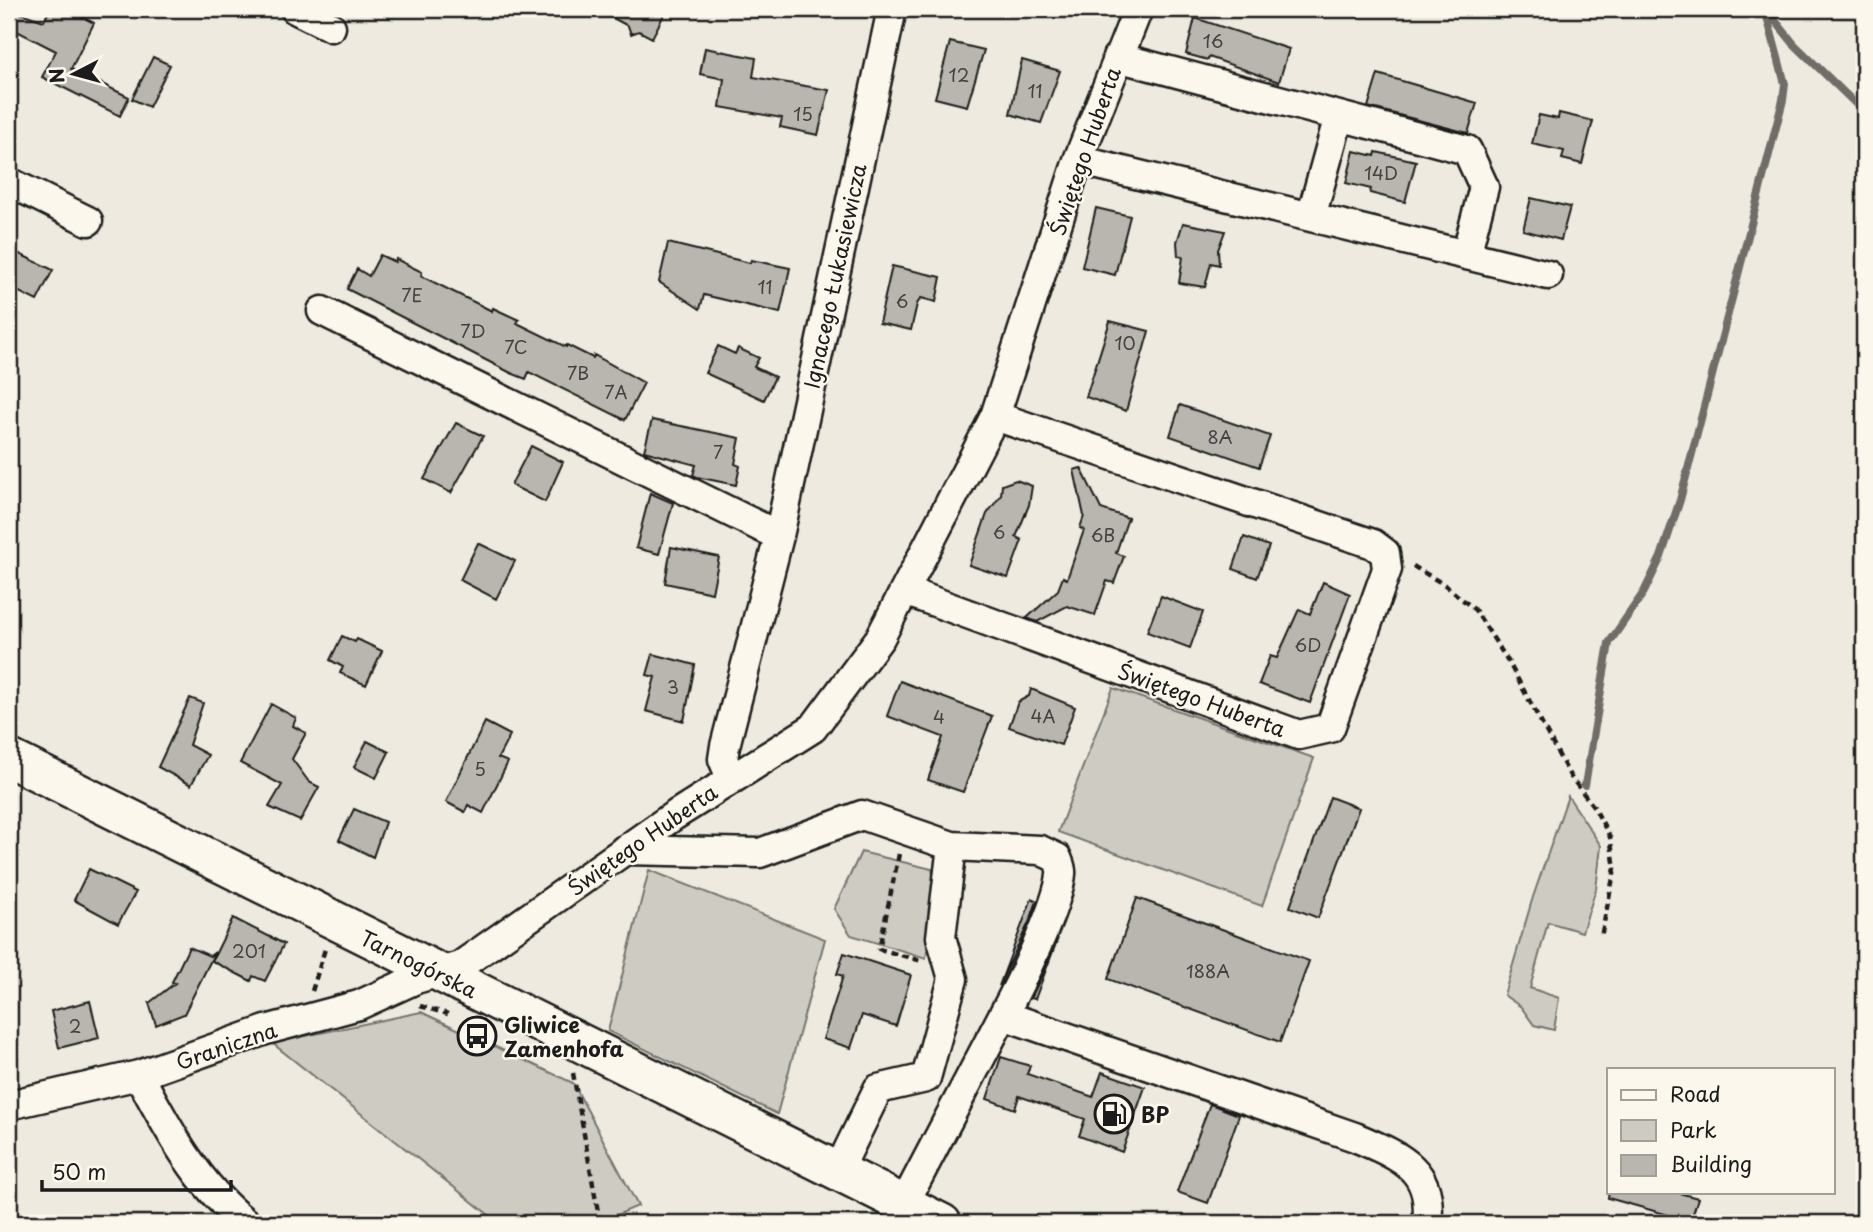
<svg xmlns="http://www.w3.org/2000/svg" width="1873" height="1232" font-family="'Playpen Sans',sans-serif">
  <style>
    .green { fill: #ceccc2; stroke: #75746f; stroke-width: 2 }
    .lines { fill: none; stroke-linecap: round; stroke-linejoin: round }
    .stream { stroke: #6f6d69; stroke-width: 8 }
    .building { fill: #b9b6af; stroke: #1c1c1c; stroke-width: 2 }
    .minor-casing { stroke: #1c1c1c; stroke-width: 33 }
    .major-casing { stroke: #1c1c1c; stroke-width: 42 }
    .path { stroke: #1c1c1c; stroke-width: 4.5; stroke-dasharray: 7 5; stroke-linecap: butt }
    .minor { stroke: #fbf7ec; stroke-width: 28 }
    .major { stroke: #fbf7ec; stroke-width: 37 }
    .labels { text-anchor: middle; dominant-baseline: central; stroke-width: 5; stroke-linejoin: round; paint-order: stroke }
    .number-label { font-size: 18px; fill: #434241 }
    .street-label { font-size: 21px; fill: #1c1c1c; stroke: #fbf7ec }
    .poi-label { font-size: 21px; font-weight: bold; fill: #1c1c1c; stroke: #fbf7ec; text-anchor: start }
  </style>
  <rect width="100%" height="100%" fill="#eeeadf"/>
  <filter id="ink" filterUnits="userSpaceOnUse"><feTurbulence type="fractalNoise" baseFrequency=".0143" numOctaves="2"/><feDisplacementMap in="SourceGraphic" scale="14" xChannelSelector="R" yChannelSelector="G"/><feConvolveMatrix kernelMatrix="1 2 1 2 8 2 1 2 1" color-interpolation-filters="sRGB"/></filter>
  <g filter="url(#ink)">
    <!-- green -->
    <path class="green" d="M1113,688L1314,758L1262,906L1058,832Z
      M1568,796L1601,846L1596,889L1582,932L1548,922L1530,988L1559,998L1554,1030L1534,1025L1521,1007L1504,995L1533,897Z
      M861,852L932,869L935,885L926,958L851,935L834,909Z
      M649,870L825,939L777,1114L608,1031Z
      M421,1012L573,1083L638,1206L598,1223H499L272,1043Z"/>
    <g class="lines">
      <!-- stream -->
      <path class="stream" d="M1770,14L1794,44L1860,108
        M1585,785L1609,643L1644,592L1661,557L1680,500L1783,100L1785,84L1765,9"/>
    </g>
    <!-- building -->
    <path class="building" d="M9,9L44,21L50,9H67L94,23L71,69L129,97L120,116L42,77L56,51L9,27Z
      M596,9H667L652,38L639,31L631,34L628,26Z
      M1195,18L1289,49L1279,82L1209,57L1208,60L1186,54Z
      M950,42L984,50L967,106L935,98Z
      M705,48L756,58L753,77L829,90L818,135L780,127L782,118L720,107L724,79L700,74Z
      M153,57L170,65L149,107L132,99Z
      M1022,60L1060,71L1041,123L1010,114Z
      M1378,74L1477,103L1468,133L1368,107Z
      M1559,113L1593,121L1582,164L1562,159L1564,151L1532,144L1539,115L1558,119Z
      M1354,151L1375,156L1376,152L1416,161L1405,202L1370,193L1371,189L1346,183Z
      M1531,198L1570,207L1561,240L1523,230Z
      M1096,208L1130,216L1115,275L1082,267Z
      M1183,223L1225,231L1218,250L1219,265L1211,263L1205,287L1179,283L1183,257L1178,256L1177,242Z
      M668,243L750,263L751,260L790,268L780,313L704,295L700,309L659,282Z
      M9,249L53,270L37,301L9,287Z
      M380,255L395,262L396,259L422,272L421,276L492,311L493,308L519,320L517,323L566,347L567,345L593,358L594,355L644,383L625,420L529,372L526,379L511,373L347,289L357,269L369,276Z
      M892,266L941,277L936,302L921,298L917,304L911,330L879,323Z
      M1110,321L1149,331L1126,411L1086,397Z
      M718,346L735,354L738,348L759,358L754,367L775,377L764,400L705,373Z
      M1180,405L1270,436L1259,467L1170,436Z
      M652,420L740,438L735,464L740,466L736,485L697,477L693,475L696,465L644,451Z
      M456,423L483,436L451,493L424,479Z
      M531,446L563,462L545,502L511,485Z
      M1081,468L1101,509L1128,518L1116,553L1124,556L1114,583L1107,581L1095,615L1067,606L1037,622L1027,618L1058,590L1063,577L1067,579L1084,530L1080,528L1084,516L1074,470Z
      M1016,480L1032,486L1029,505L1016,537L1022,540L1008,578L969,565L987,514L1001,495L1002,485Z
      M650,493L673,503L659,554L636,548Z
      M1244,537L1269,546L1257,578L1233,569Z
      M478,543L515,561L496,599L460,580Z
      M671,547L719,557L712,593L665,583Z
      M1323,582L1350,594L1310,703L1259,684L1270,656L1277,658L1299,609L1310,614Z
      M1161,596L1203,612L1190,648L1147,632Z
      M342,636L355,642L357,639L382,651L366,685L340,673L343,667L330,660Z
      M653,654L695,665L684,721L646,711L655,677L647,675Z
      M900,681L992,716L963,792L928,780L943,737L887,716Z
      M1031,689L1075,707L1061,745L1009,727L1018,702L1029,696Z
      M190,698L203,703L189,745L208,755L191,785L158,767Z
      M271,704L296,718L293,726L306,733L292,759L309,782L319,787L300,821L269,807L282,785L240,763Z
      M485,722L510,735L498,758L508,762L483,813L468,805L465,812L446,802Z
      M367,741L389,752L376,778L354,767Z
      M1330,797L1359,808L1318,918L1290,907Z
      M354,809L385,822L373,857L339,840Z
      M89,869L136,892L118,924L74,900Z
      M1032,898L1037,901L1031,918L999,986Z
      M1137,898L1309,961L1280,1042L1108,979Z
      M233,918L284,944L265,981L253,976L251,981L212,961Z
      M1058,938L1035,999L1031,998L1043,973Z
      M189,947L210,956L215,952L184,1014L156,1025L149,1003L175,983L172,982Z
      M844,953L911,975L896,1026L862,1015L851,1048L823,1039L843,976L837,974Z
      M90,1001L99,1038L59,1048L51,1011Z
      M1001,1057L1030,1066L1027,1074L1093,1097L1102,1072L1145,1087L1122,1152L1079,1136L1085,1119L1019,1096L1015,1109L987,1099Z
      M1210,1104L1239,1115L1208,1203L1177,1192Z
      M1609,1192H1675L1698,1198L1690,1223H1670L1672,1216L1608,1198Z"/>
    <g class="lines">
      <defs>
        <path id="minor" d="M295,9L331,27
          M1117,57L1467,150L1484,187L1466,255
          M1078,160L1548,275
          M9,182L88,221
          M1311,217L1339,116
          M322,311L779,536
          M905,591L1299,735L1330,728L1387,569L1385,553L1373,544L995,416
          M731,778L723,759L725,746L779,536L892,9
          M952,846L1040,850L1057,858C1059,863 1062,869 1061,874C1059,904 1019,986 1003,1015
          M624,850L760,853L862,815L952,846L941,937L953,979L926,1078L878,1089L838,1171
          M139,1075C167,1128 198,1186 246,1223
          M9,1105L139,1075L266,1030L359,1005L416,979L460,966L672,817L813,728L880,638L995,416L1078,160L1138,9
          M904,1204L1003,1015L1355,1137C1399,1156 1434,1168 1427,1223"/>
        <path id="major" d="M9,758L942,1223"/>
      </defs>
      <!-- minor casing -->
      <use href="#minor" class="minor-casing"/>
      <!-- major casing -->
      <use href="#major" class="major-casing"/>
      <!-- path -->
      <path class="path" d="M1413,566L1445,585L1475,610L1508,661L1570,776L1594,807L1610,837L1615,868L1601,937
        M899,854L879,949L922,961
        M312,991L325,949
        M420,1006L448,1014
        M573,1073L600,1223"/>
      <!-- minor -->
      <use href="#minor" class="minor"/>
      <!-- major -->
      <use href="#major" class="major"/>
    </g>
  </g>
  <!-- icons -->
  <defs>
    <symbol id="bus-ring" viewBox="-11 -11 22 22"><circle r="9.5" fill="#fbf7ec" stroke="#1c1c1c" stroke-width="1.5"/><path d="M-5-6H5V4H4V6H2V4H-2V6H-4V4H-5ZM-3.5-4V0h7V-4ZM-3.5 1.2v1.5H-2V1.2ZM2 1.2v1.5H3.5V1.2Z" fill="#1c1c1c"/></symbol>
    <symbol id="fuel-ring" viewBox="-11 -11 22 22"><circle r="9.5" fill="#fbf7ec" stroke="#1c1c1c" stroke-width="1.5"/><path d="M-5.5-6h7V0h2V4h1.3V-2.5L3-4.5l.8-.8L6-3V5H2.5V1h-1V6h-7ZM-4.2-4.7v3.2H.2V-4.7Z" fill="#1c1c1c"/></symbol>
  </defs>
  <g fill-rule="evenodd">
    <use href="#bus-ring" x="455" y="1014" width="44" height="44"/>
    <use href="#fuel-ring" x="1092" y="1092" width="44" height="44"/>
  </g>
  <g class="labels">
    <!-- number labels -->
    <g class="number-label">
      <text x="1213" y="40">16</text>
      <text x="959" y="74">12</text>
      <text x="1035" y="90">11</text>
      <text x="803" y="113">15</text>
      <text x="1381" y="172">14D</text>
      <text x="765" y="286">11</text>
      <text x="412" y="294">7E</text>
      <text x="902" y="300">6</text>
      <text x="473" y="330">7D</text>
      <text x="1125" y="342">10</text>
      <text x="516" y="346">7C</text>
      <text x="578" y="372">7B</text>
      <text x="616" y="391">7A</text>
      <text x="1220" y="436">8A</text>
      <text x="718" y="451">7</text>
      <text x="999" y="531">6</text>
      <text x="1103" y="534">6B</text>
      <text x="1308" y="644">6D</text>
      <text x="673" y="686">3</text>
      <text x="1043" y="715">4A</text>
      <text x="939" y="716">4</text>
      <text x="480" y="768">5</text>
      <text x="249" y="950">201</text>
      <text x="1208" y="970">188A</text>
      <text x="75" y="1025">2</text>
    </g>
    <!-- street labels -->
    <g class="street-label">
      <text transform="translate(1084 151) rotate(-71)">Świętego Huberta</text>
      <text transform="translate(834 276) rotate(-78)">Ignacego Łukasiewicza</text>
      <text transform="translate(1202 699) rotate(20)">Świętego Huberta</text>
      <text transform="translate(642 839) rotate(-35)">Świętego Huberta</text>
      <text transform="translate(419 963) rotate(26)">Tarnogórska</text>
      <text transform="translate(226 1045) rotate(-19)">Graniczna</text>
    </g>
    <!-- poi labels -->
    <g class="poi-label">
      <text x="504" y="1024">Gliwice<tspan x="504" dy="24">Zamenhofa</tspan></text>
      <text x="1141" y="1114">BP</text>
    </g>
  </g>
  <!-- margin -->
  <rect width="1873" height="1232" fill="none" stroke="#fbf7ec" stroke-width="35"/>
  <rect x="18" y="18" width="1838" height="1197" fill="none" stroke="#1c1c1c" stroke-width="2.5" filter="url(#ink)"/>
  <!-- legend -->
  <rect x="1607" y="1068" width="228" height="126" fill="#fbf7ec" stroke="#a29f99" stroke-width="2"/>
  <rect x="1621" y="1090" width="35" height="10" fill="#fbf7ec" stroke="#a29f99" stroke-width="2"/>
  <text x="1670" y="1102" font-size="21" fill="#1c1c1c">Road</text>
  <rect x="1621" y="1120" width="35" height="21" fill="#ceccc2" stroke="#a29f99" stroke-width="2"/>
  <text x="1670" y="1138" font-size="21" fill="#1c1c1c">Park</text>
  <rect x="1621" y="1155" width="35" height="21" fill="#b9b6af" stroke="#a29f99" stroke-width="2"/>
  <text x="1670" y="1172" font-size="21" fill="#1c1c1c">Building</text>
  <!-- north arrow -->
  <g transform="translate(74 74) rotate(264)" stroke="#fbf7ec" stroke-width="5" paint-order="stroke">
  <path d="M0-5L12 26L0 18L-12 26Z" fill="#1c1c1c"/>
  <text y="-10" font-size="19" font-weight="bold" text-anchor="middle" fill="#1c1c1c">N</text>
  </g>
  <!-- scale -->
  <path d="M42 1180v10h189v-10" fill="none" stroke="#1c1c1c" stroke-width="3.5"/>
  <text x="52" y="1180" font-size="21" fill="#1c1c1c" stroke="#fbf7ec" stroke-width="5" paint-order="stroke">50 m</text>
</svg>
